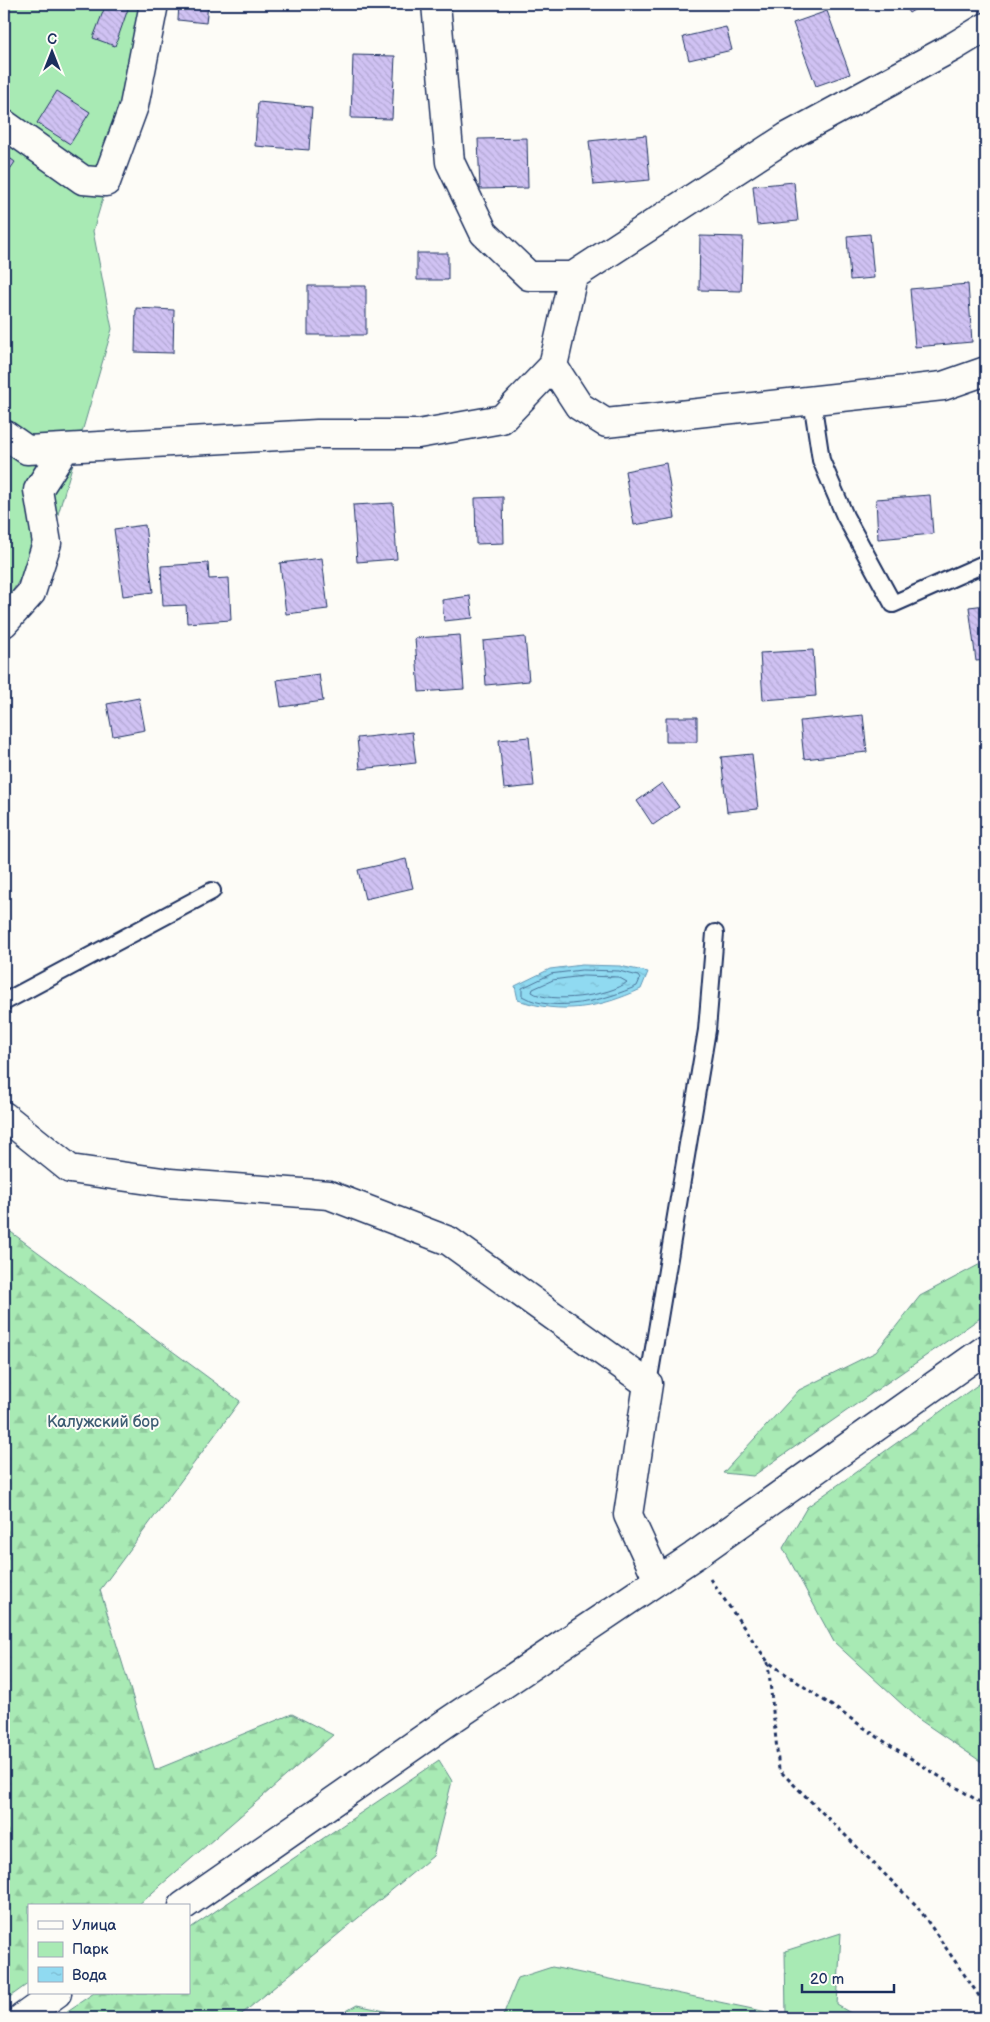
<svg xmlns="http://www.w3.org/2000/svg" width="990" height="2022" font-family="'Balsamiq Sans',sans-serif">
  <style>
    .green { fill: #a8eab4; stroke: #628c89 }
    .forest { fill: url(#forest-firs); stroke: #628c89 }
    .water { fill: url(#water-ripples); stroke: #6196b6 }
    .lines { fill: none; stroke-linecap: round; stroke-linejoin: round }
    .shore { stroke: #4a7399; stroke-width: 1 }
    .building { fill: url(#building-back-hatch); stroke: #1b2f5e }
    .lane-casing { stroke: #1b2f5e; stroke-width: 20 }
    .street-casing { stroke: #1b2f5e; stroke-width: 31 }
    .secondary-casing { stroke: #1b2f5e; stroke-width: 31 }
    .path { stroke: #1b2f5e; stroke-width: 3; stroke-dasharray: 4 4; stroke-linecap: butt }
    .lane { stroke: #fdfcf7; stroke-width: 16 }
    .street { stroke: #fdfcf7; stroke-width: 28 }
    .secondary { stroke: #fdfcf7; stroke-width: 28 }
    .labels { text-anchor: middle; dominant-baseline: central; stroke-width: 4; stroke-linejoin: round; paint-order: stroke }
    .park-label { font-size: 16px; fill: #3e5e74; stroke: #fdfcf7 }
  </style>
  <defs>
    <pattern id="forest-firs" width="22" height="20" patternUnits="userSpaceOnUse" patternTransform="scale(1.25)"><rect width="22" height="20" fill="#a8eab4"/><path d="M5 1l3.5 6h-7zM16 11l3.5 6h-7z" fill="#90c99d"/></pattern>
    <pattern id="water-ripples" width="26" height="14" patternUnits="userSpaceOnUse" patternTransform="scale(1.25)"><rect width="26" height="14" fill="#90daf1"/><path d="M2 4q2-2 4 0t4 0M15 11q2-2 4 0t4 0" fill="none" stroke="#7cbbd1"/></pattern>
    <pattern id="building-back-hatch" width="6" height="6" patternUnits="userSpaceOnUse" patternTransform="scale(1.25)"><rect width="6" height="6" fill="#d0c2f3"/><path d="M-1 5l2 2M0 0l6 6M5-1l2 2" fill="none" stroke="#b2a7d3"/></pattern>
  </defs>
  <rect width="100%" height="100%" fill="#fdfcf7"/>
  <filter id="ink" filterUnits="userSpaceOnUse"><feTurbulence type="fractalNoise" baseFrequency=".02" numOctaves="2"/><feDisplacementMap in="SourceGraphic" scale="10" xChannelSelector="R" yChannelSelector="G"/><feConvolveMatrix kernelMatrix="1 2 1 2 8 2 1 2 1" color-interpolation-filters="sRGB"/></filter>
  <g filter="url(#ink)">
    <!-- green -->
    <path class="green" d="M4,4H161L93,231L112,329L57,518L4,605Z
      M841,1933L837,2005L859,2018H502L518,1978L552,1967L786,2016L785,1951Z
      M357,2005L417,2018H334Z"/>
    <!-- forest -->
    <path class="forest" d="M4,1227L240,1401L100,1590L155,1770L292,1714L333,1735L137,1906H29V1983L4,2001Z
      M986,1261V1314L753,1476L723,1473L799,1390L876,1352L920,1296Z
      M986,1379V1765L917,1718L834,1642L783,1548L807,1507Z
      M439,1760L452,1781L433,1856L237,2018H57L94,1993H189V1929Z"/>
    <!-- water -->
    <path class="water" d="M582,965L620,966L648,972L641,989C600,1008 562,1015 518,1000L515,986L550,969Z"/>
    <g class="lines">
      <!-- shore -->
      <path class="shore" d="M582,970L619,971L638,976L640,979L637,986C606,1000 553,1014 522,996V988L551,974Z
        M583,976L618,977L627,982C612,996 548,1004 532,992L533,989L553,980Z"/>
    </g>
    <!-- building -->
    <path class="building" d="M106,4L129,6L115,46L93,38Z
      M179,4H208L206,23L178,20Z
      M903,4H924L909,13Z
      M827,11L850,74L816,86L793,23Z
      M726,27L732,50L689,60L683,37Z
      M353,55L395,56L392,119L351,118Z
      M57,91L90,112L70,144L37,123Z
      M258,102L312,107L309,150L255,146Z
      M646,135L650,180L594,185L589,141Z
      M527,138L528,188L480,189L478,139Z
      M4,154L15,162L4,178Z
      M794,182L798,221L757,225L753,186Z
      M870,234L874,278L850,280L847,236Z
      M700,236L743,237L741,291L699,290Z
      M417,253H448V280H417Z
      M968,284L972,342L915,347L910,289Z
      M308,286H366V335H308Z
      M136,308L174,310L173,353L135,352Z
      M666,463L675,518L634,525L625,471Z
      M930,495L933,534L878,539L876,499Z
      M503,497L504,543L476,544L475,498Z
      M393,503L397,559L357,562L353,505Z
      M145,525L153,592L123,596L114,529Z
      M322,558L328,609L286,614L280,563Z
      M208,563L209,579L229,578L231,620L187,623L186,605L163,606L161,566Z
      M470,596L473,618L444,621L442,600Z
      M986,605V660L976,661L969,607Z
      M460,635L464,689L419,692L415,638Z
      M525,637L529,681L486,685L483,641Z
      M813,650L816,696L763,700L760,653Z
      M319,674L323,701L281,707L277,680Z
      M139,698L145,730L113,736L107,704Z
      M863,715L867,752L804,759L800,721Z
      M666,717H697V742H666Z
      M412,732L416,763L360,769L357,738Z
      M529,737L534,786L504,789L499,740Z
      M752,754L758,809L727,812L721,757Z
      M662,783L679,807L653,825L637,801Z
      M406,859L413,888L365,899L358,870Z"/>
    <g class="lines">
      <defs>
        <path id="lane" d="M812,400L821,460L845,516L893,604L986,563
          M4,1002L212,891
          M648,1384L707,1030L715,933"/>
        <path id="street" d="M436,4L450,162L484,233L529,276H573L787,137L953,47L986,27
          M4,124L83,180L106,182L134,106L154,4
          M553,366L579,406L606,423L943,386L986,371
          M4,434L27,450L317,434H418L502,419L553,366L573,276
          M4,623L31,593L47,543L38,490L65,448
          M4,1116L70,1169L170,1183L329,1195L449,1241L648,1384L628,1515L658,1580"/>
        <path id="secondary" d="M183,1906L446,1723L694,1556L986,1349
          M22,2018L57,1993"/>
      </defs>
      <!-- lane casing -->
      <use href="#lane" class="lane-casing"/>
      <!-- street casing -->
      <use href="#street" class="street-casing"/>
      <!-- secondary casing -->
      <use href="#secondary" class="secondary-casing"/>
      <!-- path -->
      <path class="path" d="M710,1579L768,1662L882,1740L986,1806
        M768,1662L779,1770L917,1906L986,2006"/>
      <!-- lane -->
      <use href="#lane" class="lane"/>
      <!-- street -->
      <use href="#street" class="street"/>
      <!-- secondary -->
      <use href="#secondary" class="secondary"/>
    </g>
  </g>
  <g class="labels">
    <!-- park labels -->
    <g class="park-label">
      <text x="103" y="1422">Калужский бор</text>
    </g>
  </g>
  <!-- margin -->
  <rect width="990" height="2022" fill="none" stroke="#fdfcf7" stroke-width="20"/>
  <rect x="10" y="10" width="970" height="2002" fill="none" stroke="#1b2f5e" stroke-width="2" filter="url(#ink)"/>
  <!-- legend -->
  <rect x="28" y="1904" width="162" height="90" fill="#fdfcf7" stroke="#a3aaba"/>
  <rect x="38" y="1921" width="25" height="8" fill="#fdfcf7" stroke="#a3aaba"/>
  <text x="72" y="1930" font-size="15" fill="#1b2f5e">Улица</text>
  <rect x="38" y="1942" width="25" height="15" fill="#a8eab4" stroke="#a3aaba"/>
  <text x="72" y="1954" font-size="15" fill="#1b2f5e">Парк</text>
  <rect x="38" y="1967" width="25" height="15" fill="url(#water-ripples)" stroke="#a3aaba"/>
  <text x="72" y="1980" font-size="15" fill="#1b2f5e">Вода</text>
  <!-- north arrow -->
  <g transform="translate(52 52)" stroke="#fdfcf7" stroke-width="4" paint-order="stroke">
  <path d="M0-4L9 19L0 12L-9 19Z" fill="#1b2f5e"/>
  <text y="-8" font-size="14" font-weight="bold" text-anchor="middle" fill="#1b2f5e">С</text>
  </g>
  <!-- scale -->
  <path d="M802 1984v8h92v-8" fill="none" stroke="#1b2f5e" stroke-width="2.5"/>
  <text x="810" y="1984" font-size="15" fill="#1b2f5e" stroke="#fdfcf7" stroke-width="4" paint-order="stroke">20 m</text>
</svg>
